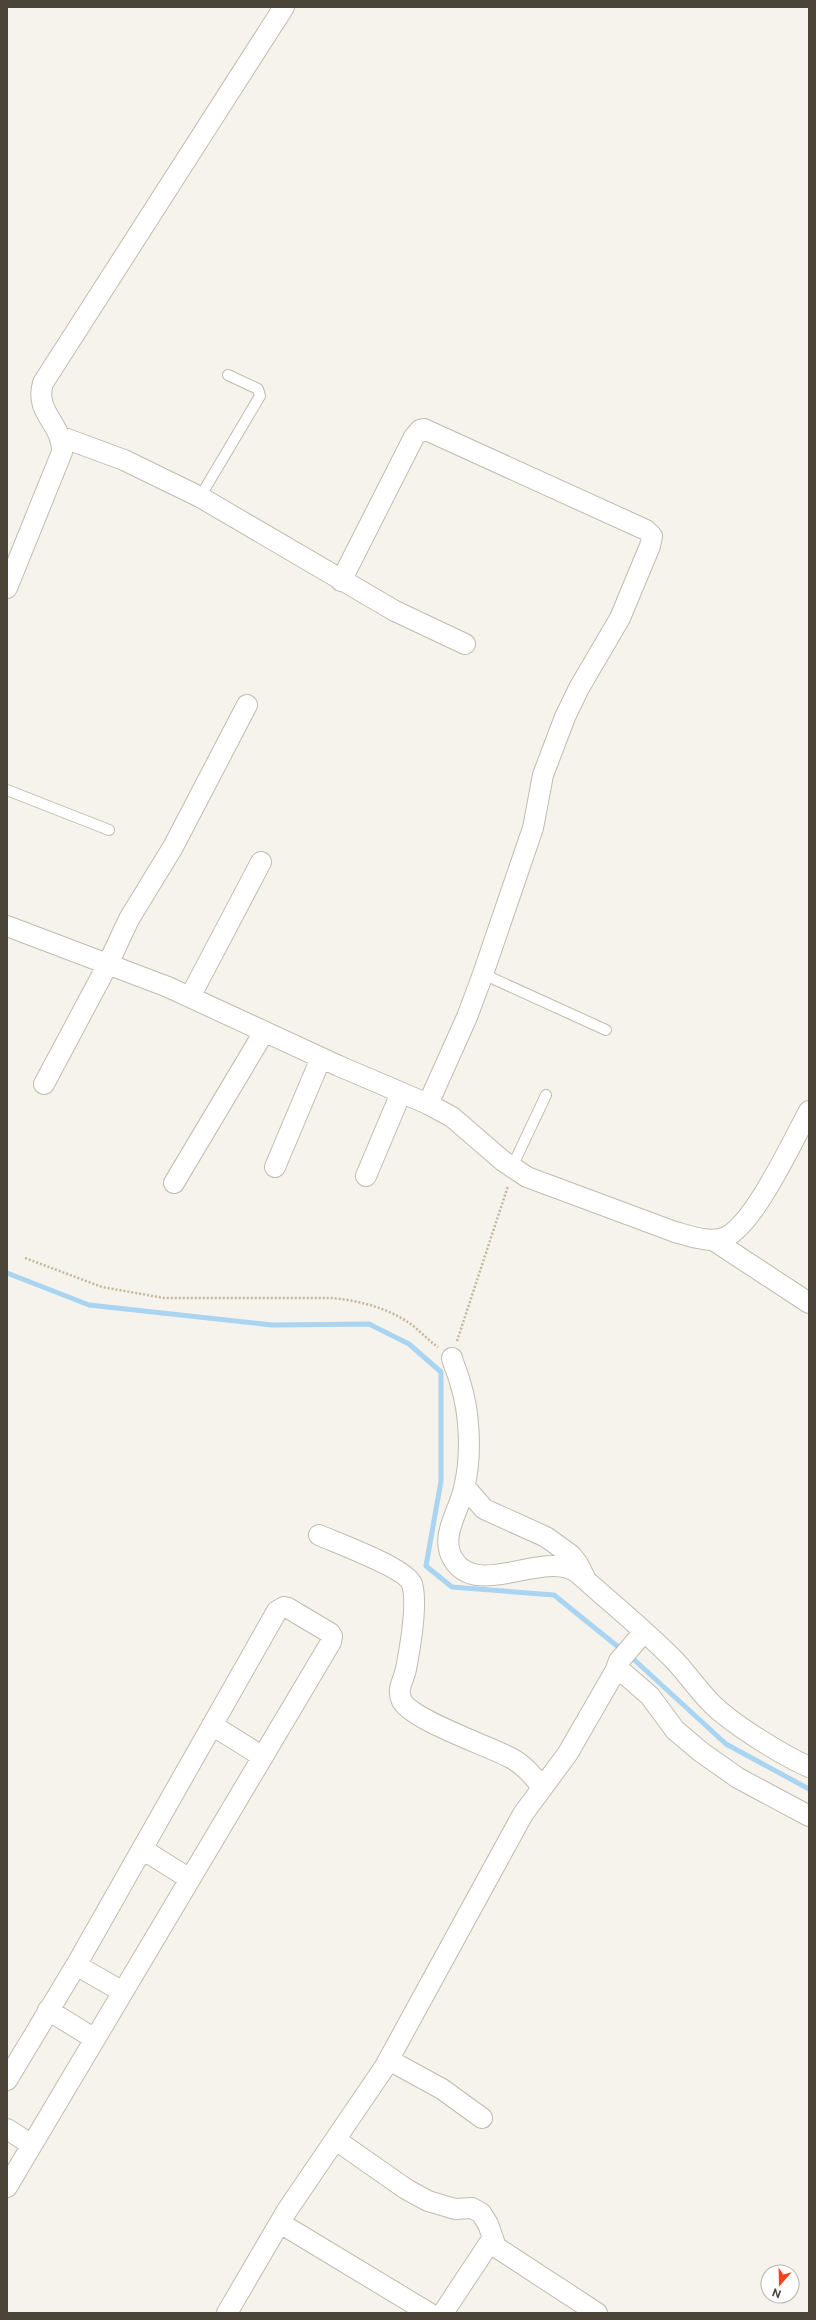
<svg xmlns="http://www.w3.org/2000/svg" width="816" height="2320" font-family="'Public Sans',sans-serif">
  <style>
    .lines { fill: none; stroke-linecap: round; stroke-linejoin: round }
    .stream { stroke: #a9d4f2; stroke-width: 5 }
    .service-casing { stroke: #c2bbae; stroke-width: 12 }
    .minor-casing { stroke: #c2bbae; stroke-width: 22 }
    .path { stroke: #c4b79f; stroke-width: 2.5; stroke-dasharray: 2 2; stroke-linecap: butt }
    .service { stroke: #fff; stroke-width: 10 }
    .minor { stroke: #fff; stroke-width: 20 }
  </style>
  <rect width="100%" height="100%" fill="#f6f3ec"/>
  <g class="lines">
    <!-- stream -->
    <path class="stream" d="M7,1273L89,1305L272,1325L369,1324L409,1344L441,1372V1481L426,1566L452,1587L554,1595L622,1650
      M629,1655L726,1744L809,1789"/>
    <defs>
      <path id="service" d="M200,497L260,396L258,389L228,375
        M7,790L109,830
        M483,974L606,1030
        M512,1167L546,1095"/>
      <path id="minor" d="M59,436L124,460L200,497L395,611L465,644
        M341,581L414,437L420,430L424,429L646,530L652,536L650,546L620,618L579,688L565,717L543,775L533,828L483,974L467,1017L428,1104
        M7,588L62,452C63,424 34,413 43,383L284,7
        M7,926L168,987L339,1066L428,1104L452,1117L503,1161L527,1177L675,1232C690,1236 711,1244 726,1237C755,1223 793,1140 809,1111
        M190,997L261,862
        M44,1084L108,964L129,919L173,847L247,705
        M275,1167L321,1058
        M366,1176L401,1093
        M174,1183L264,1032
        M713,1240L809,1303
        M452,1358C454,1366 458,1374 460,1382C470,1413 472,1456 464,1488C460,1510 439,1536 453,1559C477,1601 549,1546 580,1575C612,1604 646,1631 676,1662C688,1675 699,1691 712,1704C732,1724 782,1755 809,1767
        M465,1487L484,1509L546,1537L571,1555L578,1564L585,1578
        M319,1535C337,1543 406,1568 412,1584C418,1603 410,1648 406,1669C404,1680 396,1689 402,1701C412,1720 489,1746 511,1758C524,1765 533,1776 542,1787
        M644,1632L619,1661L617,1666L620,1670L650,1696L675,1730L701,1752L738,1778L809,1816
        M212,1725L263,1757
        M142,1849L190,1879
        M76,1965L123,1992
        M48,2010L95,2039
        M389,2060L442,2089L482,2118
        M7,2080L78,1962L277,1611L284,1607L288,1608L330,1633L332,1636L331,1642L7,2187
        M7,2129L32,2145
        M336,2140L406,2189L428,2201L455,2209L472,2208L481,2213L488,2224L496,2247L597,2313
        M280,2223L429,2313
        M227,2313L286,2212L384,2068L523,1814L568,1753L617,1668
        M443,2313L492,2239"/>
    </defs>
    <!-- service casing -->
    <use href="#service" class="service-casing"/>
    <!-- minor casing -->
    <use href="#minor" class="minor-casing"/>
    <!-- path -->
    <path class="path" d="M25,1258L102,1287L164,1298H333C360,1301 389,1308 412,1325C421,1332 428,1340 438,1347
      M457,1341L508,1186"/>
    <!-- service -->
    <use href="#service" class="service"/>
    <!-- minor -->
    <use href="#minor" class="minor"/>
  </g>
  <!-- border -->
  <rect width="816" height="2320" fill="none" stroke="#4b4439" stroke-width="16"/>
  <!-- north arrow -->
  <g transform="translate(780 2284) rotate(200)"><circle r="19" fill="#ffffff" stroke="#b7b4b0"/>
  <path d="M0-3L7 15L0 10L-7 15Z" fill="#fc3f1d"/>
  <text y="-6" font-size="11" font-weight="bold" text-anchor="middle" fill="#4b4439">N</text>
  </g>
</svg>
